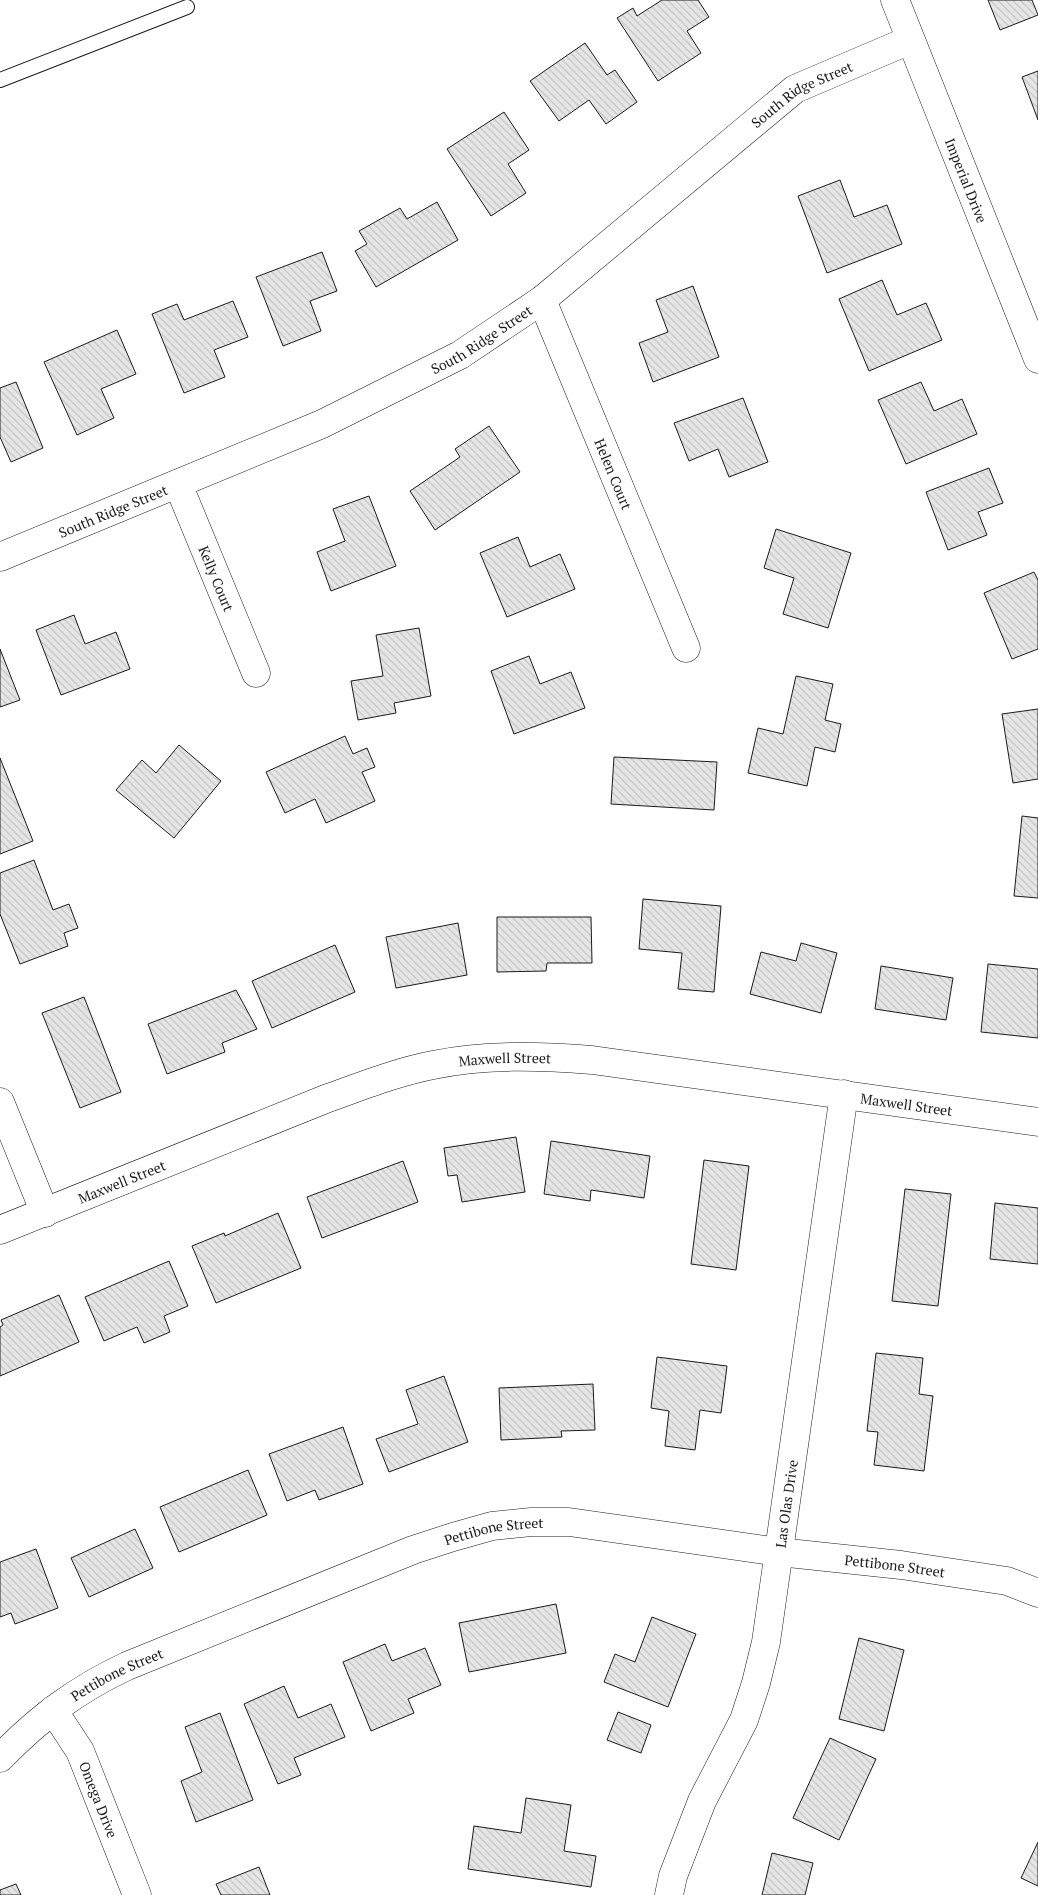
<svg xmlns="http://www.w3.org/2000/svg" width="1038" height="1895" font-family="'PT Serif',serif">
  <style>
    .building { fill: url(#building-back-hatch); stroke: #1a1a1a }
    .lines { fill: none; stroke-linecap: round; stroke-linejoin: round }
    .lane-casing { stroke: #1a1a1a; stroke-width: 16 }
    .street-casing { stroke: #1a1a1a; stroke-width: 29 }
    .lane { stroke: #fff; stroke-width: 14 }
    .street { stroke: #fff; stroke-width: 28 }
    .labels { text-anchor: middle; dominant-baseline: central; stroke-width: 4; stroke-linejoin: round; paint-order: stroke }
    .street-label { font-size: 14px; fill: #1a1a1a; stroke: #fff }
  </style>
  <defs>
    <pattern id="building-back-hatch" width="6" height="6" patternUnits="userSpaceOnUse" patternTransform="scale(1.25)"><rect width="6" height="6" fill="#e6e6e6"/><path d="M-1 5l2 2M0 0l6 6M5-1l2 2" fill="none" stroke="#c5c5c5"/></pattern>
  </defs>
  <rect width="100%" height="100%" fill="#fff"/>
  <!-- building -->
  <path class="building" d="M662,0H698L709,17L687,31L701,53L658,81L617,18L633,8L637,16Z
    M988,0H1032L1038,15L1000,30Z
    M585,43L607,75L615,70L637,102L606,124L589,100L559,121L530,81Z
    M1038,71V120L1022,77Z
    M504,112L529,150L508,164L526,193L491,216L447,149Z
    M840,180L854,217L887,205L902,244L827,273L798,196Z
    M437,202L458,240L376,287L355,251L367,244L359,231L400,208L407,219Z
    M322,252L337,291L310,301L321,331L283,346L256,277Z
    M882,280L897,315L926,303L942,340L869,371L839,299Z
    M693,286L719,357L653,382L639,343L668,332L656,300Z
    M233,301L248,337L214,350L225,377L184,393L152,314L177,304L184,320Z
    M117,330L136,374L101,389L114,418L77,435L44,362Z
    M16,382L43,448L11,462L0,437V388Z
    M921,382L934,411L962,399L977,434L906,464L878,400Z
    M743,398L768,462L729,477L718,449L689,461L674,423Z
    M489,426L520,472L435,530L410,491L460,457L455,449Z
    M989,468L1003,503L978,512L987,535L948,550L926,492Z
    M369,496L396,566L331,591L317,552L345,541L333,509Z
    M776,529L851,553L828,628L783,614L794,578L764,568Z
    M518,537L530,567L560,554L575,589L507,617L480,553Z
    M1034,572L1038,580V649L1012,659L984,593Z
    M74,615L85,644L116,632L130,669L61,695L36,630Z
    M419,628L431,696L394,703L396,713L358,720L351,681L383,676L376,635Z
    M0,649L20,700L0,707Z
    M529,656L540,684L571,672L585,708L514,734L491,671Z
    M796,676L833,684L825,720L841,724L835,752L815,747L807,786L748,773L758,728L783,734Z
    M1038,709V779L1013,783L1002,714Z
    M345,736L353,754L367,748L375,767L362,772L375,801L326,823L315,799L285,813L266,772Z
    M179,745L221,781L174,838L116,790L142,760L156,773Z
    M614,757L717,762L714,810L611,804Z
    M0,758L33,841L0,854Z
    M1022,816L1038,818V898L1014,896Z
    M34,860L53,910L69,904L78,928L64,933L68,946L20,964L0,914V873Z
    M643,899L721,906L714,992L678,989L682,953L639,949Z
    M497,917H591L592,963H547L546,971L497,972Z
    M458,923L467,975L396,988L386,937Z
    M801,943L837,953L821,1013L750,994L761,952L796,961Z
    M335,945L355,992L272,1028L252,981Z
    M988,964L1038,969V1038L981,1032Z
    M881,966L953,978L946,1020L875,1009Z
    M236,990L257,1029L222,1043L225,1052L167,1074L148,1024Z
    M84,997L121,1092L80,1108L42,1013Z
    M516,1137L525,1192L462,1202L457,1175L448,1176L444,1148Z
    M551,1141L650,1156L644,1198L591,1190L590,1201L544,1194Z
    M704,1160L749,1166L736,1270L691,1264Z
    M403,1161L418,1202L322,1238L307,1197Z
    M905,1189L951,1194L938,1306L892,1301Z
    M995,1203L1038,1208V1264L990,1259Z
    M278,1213L301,1268L216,1303L192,1246L224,1233L225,1236Z
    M169,1261L188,1306L164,1316L170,1332L144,1343L137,1327L104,1341L85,1297Z
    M59,1295L79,1342L0,1376V1327L3,1325L1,1320Z
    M876,1353L923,1358L919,1394L933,1396L924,1471L874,1465L878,1432L867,1431Z
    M657,1357L727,1366L721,1413L700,1410L695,1450L665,1446L669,1411L651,1408Z
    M444,1376L468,1442L389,1472L376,1439L418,1424L406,1390Z
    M593,1384L595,1430L561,1431L562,1437L501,1440L499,1388Z
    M343,1427L363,1484L319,1500L315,1490L287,1501L269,1454Z
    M248,1470L267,1515L179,1552L160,1507Z
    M135,1529L153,1568L89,1597L71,1558Z
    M36,1549L58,1608L15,1624L11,1613L0,1617V1562Z
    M556,1604L566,1653L469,1672L459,1623Z
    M652,1617L696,1634L668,1707L604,1682L615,1654L635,1662Z
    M859,1638L904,1650L884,1731L839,1719Z
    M385,1644L392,1661L425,1648L441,1685L408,1699L414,1713L371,1731L343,1662Z
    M284,1686L298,1718L331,1704L345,1737L294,1758L301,1775L278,1784L244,1704Z
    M618,1712L651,1725L641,1753L607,1740Z
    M220,1713L253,1800L196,1822L181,1781L202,1772L185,1727Z
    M830,1738L876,1759L839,1840L793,1818Z
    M526,1798L571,1805L564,1851L596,1856L591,1887L468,1869L474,1826L521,1833Z
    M1038,1842V1886L1021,1878Z
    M772,1853L813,1863L805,1895H762Z
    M259,1867L270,1895H221L216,1884Z
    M16,1884L21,1895H0V1890Z"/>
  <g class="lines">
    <defs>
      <path id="lane" d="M0,80L187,7"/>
      <g id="street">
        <path id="s1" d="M895,0L1038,359"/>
        <path id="s2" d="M542,300L686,648"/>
        <path id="s3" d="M178,484L256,673"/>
        <path id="s4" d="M0,557L322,424L460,355L542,300L795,89L910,40"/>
        <path d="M0,1102L45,1213"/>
        <path id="s5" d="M0,1230L328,1098C362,1086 397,1072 433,1065C485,1054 539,1056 592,1060L1038,1122"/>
        <path id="s6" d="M53,1710L80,1751L137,1895"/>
        <path id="s7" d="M0,1758C39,1718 76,1690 127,1666L413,1550L453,1537L492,1526L531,1522H569L779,1552L901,1565L1007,1581L1038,1593"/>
        <path id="s8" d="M669,1895L673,1876L702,1801L744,1720L756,1683L766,1642L844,1094"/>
      </g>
    </defs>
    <!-- lane casing -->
    <use href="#lane" class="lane-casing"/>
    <!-- street casing -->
    <use href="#street" class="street-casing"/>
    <!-- lane -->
    <use href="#lane" class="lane"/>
    <!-- street -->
    <use href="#street" class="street"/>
  </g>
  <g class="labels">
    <!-- street labels -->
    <g class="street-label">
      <text stroke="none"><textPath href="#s4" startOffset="934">South Ridge Street</textPath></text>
      <text stroke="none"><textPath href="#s1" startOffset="194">Imperial Drive</textPath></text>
      <text stroke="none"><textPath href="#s4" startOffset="529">South Ridge Street</textPath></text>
      <text stroke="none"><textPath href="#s2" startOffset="188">Helen Court</textPath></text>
      <text stroke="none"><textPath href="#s4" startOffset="122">South Ridge Street</textPath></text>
      <text stroke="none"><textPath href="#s3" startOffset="102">Kelly Court</textPath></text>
      <text stroke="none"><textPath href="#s5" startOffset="536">Maxwell Street</textPath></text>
      <text stroke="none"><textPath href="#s5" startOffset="941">Maxwell Street</textPath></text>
      <text stroke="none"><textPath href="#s5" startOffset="131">Maxwell Street</textPath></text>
      <text stroke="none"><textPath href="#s8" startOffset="412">Las Olas Drive</textPath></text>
      <text stroke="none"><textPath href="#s7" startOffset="550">Pettibone Street</textPath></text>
      <text stroke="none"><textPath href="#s7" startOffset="955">Pettibone Street</textPath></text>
      <text stroke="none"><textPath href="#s7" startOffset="145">Pettibone Street</textPath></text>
      <text stroke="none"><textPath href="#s6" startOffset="101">Omega Drive</textPath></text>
    </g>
  </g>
</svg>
